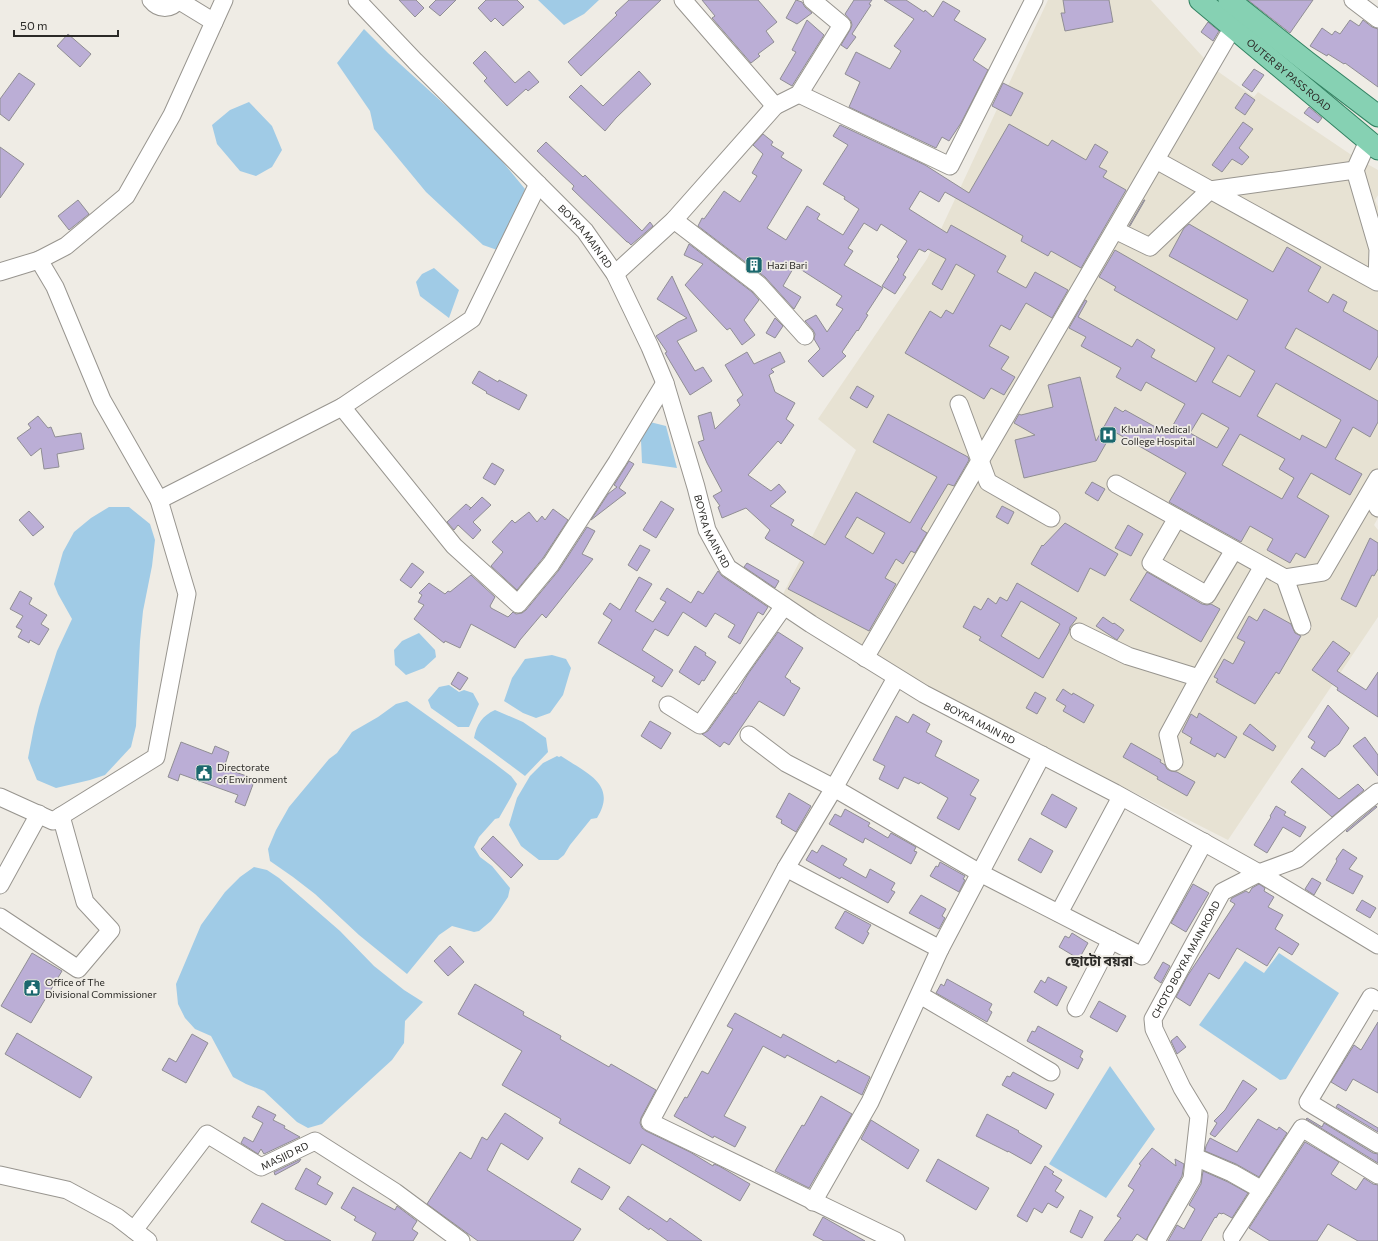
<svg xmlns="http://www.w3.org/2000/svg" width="1378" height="1241" font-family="Commissioner,'Noto Sans Bengali',sans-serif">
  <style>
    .built { fill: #e7e2d3 }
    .water { fill: #a0cbe6 }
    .building { fill: #bbaed6; stroke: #908e94; fill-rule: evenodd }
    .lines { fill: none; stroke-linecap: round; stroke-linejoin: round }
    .minor-casing { stroke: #98958f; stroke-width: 19 }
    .major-casing { stroke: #328262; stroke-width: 23 }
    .minor { stroke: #fff; stroke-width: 17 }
    .major { stroke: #86d1b3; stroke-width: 21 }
    .labels { text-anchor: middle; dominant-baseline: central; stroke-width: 3.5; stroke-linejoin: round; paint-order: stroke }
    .street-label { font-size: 10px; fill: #2b2a27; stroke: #efece5 }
    .poi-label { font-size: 10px; fill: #2b2a27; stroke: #efece5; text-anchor: start }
    .district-label { font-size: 14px; font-weight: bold; fill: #2b2a27; stroke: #efece5 }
  </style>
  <rect width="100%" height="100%" fill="#efece5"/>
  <!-- built -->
  <path class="built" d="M1048,0H1151L1213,68L1254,97L1258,92L1353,156L1378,170V195L1375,200L1378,207V518L1374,525L1378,530V617L1228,840L936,692L781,598L856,450L818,419L927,259Z"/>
  <!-- water -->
  <path class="water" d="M538,0H599L584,14L564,25Z
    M364,29L388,53L488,144L525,189L500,251L483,245L426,192L374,129L370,111L337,63Z
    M249,102L272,126L282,150L272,167L256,176L240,171L217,144L212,125L230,110Z
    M434,268L459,290L449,318L420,296L416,282L422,274Z
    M650,422L666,426L677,468L642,463L641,440Z
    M109,507H129L150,524L155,540L152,566L143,611L140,641L136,726L131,747L105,775L90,780L56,788L37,780L28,758L34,727L39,707L57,651L72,619L58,594L54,584L63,552L74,532L91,518Z
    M419,633L435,650L436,657L424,668L406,675L395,665L394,650L402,641Z
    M552,655L566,659L571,668L563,695L550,713L536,718L523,713L504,701L512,678L525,659Z
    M449,685L459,692L464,690L473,693L479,704L469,727H458L431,708L428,700L439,687Z
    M407,701L494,763L511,776L517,784L511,797L499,818L495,819L479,837L474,847L480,857L492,866L510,888L508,897L498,912L491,921L479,931L474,932L452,926L439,935L407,974L359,935L315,894L293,877L270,861L268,849L276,830L289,807L329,759L337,753L352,732L378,717L396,704Z
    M495,710L523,722L546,738L548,752L525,776L474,738C477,724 482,716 495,710Z
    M557,756L559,757L561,756C586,773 618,784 597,818L591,819L570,845L564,855L558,860H539L521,846L509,825L517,798L530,776L543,763Z
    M254,867L267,870L279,878L340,931L374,966L404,990L423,1002L405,1021L404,1043L392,1060L322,1124L308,1128L297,1122L264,1091L246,1084L233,1077L211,1036L195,1029L185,1018L178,1004L176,984L201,925L225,892L240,877Z
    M1279,953L1339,993L1286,1079L1280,1080L1199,1025L1245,961L1264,973Z
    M1110,1066L1155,1129L1106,1198L1049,1164Z"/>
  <!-- building -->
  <path class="building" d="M399,0H416L424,8L415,17Z
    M436,0H456L440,16L429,7Z
    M486,0H517L524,7L503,26L495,18L491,22L478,8Z
    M629,0H661L581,76L568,62L617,15L615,13Z
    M702,0H758L777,22L766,31L774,42L758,54L760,56L751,63L712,18L715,16Z
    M796,0L802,2L805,7L812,13L797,24L786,18Z
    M854,0H872L869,4L871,5L852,34L856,37L847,49L841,45L850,30L852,25L851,21L845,14Z
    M884,0H906L924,12L925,10L933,17L943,1L960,11L954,20L986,39L973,60L988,70L961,123L949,141L942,137L936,148L849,107L860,82L845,74L856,52L890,69L901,51L894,46L914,19Z
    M1063,0H1109L1113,22L1065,31L1061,13H1065Z
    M1248,0H1313L1290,33Z
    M807,20L824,35L792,86L780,79L796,52L792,50Z
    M1350,20L1359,26L1363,20L1372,27L1378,29V87L1345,63L1344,64L1328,54L1327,56L1310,46L1322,28L1332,35L1335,31L1340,34Z
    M1208,22L1219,31L1213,41L1201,32Z
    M68,34L91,54L80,67L57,46Z
    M485,51L515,83L529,71L539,82L528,91L526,89L507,106L484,81L487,78L473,63Z
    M1254,69L1264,75L1252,92L1242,85Z
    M639,71L651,84L616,118L605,131L569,97L581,85L603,106Z
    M19,73L35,84L9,121L0,114V99Z
    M1003,83L1023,93L1011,116L992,106Z
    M1245,93L1255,100L1245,115L1235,108Z
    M1309,107L1322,118L1318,123L1304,113Z
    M1243,122L1253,129L1239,148L1249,157L1242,165L1232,159L1222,172L1212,165Z
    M1009,124L1048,146L1052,140L1086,160L1095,144L1108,152L1099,167L1107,171L1103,177L1126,190L1081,268L1051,251L1048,256L1021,241L1023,236L945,192L939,202L920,191L909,209L947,233L951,225L1006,256L997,272L1026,288L1035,272L1068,290L1052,318L1026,303L1010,330L1001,325L989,346L1009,357L1001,369L1015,377L1004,395L991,388L984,399L905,353L930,311L941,318L946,310L953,314L975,275L956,264L942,290L932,284L946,259L928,249L925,252L919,249L903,275L906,277L895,294L882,286L899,259L897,257L907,241L881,224L877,231L864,223L848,248L853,251L844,265L883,288L866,314L868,315L858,331L857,330L842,352L846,356L823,377L808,361L820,349L814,339L815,334L813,330L805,321L816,315L827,332L843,309L836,305L842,296L797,267L796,268L794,267L783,286L801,297L794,309L765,277L698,226L702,218L704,219L724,191L740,202L757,176L752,173L763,154L753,145L763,134L773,142L771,145L784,153L781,157L802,170L767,228L786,240L807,206L820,214L817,219L843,235L859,209L844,199L845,197L823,184L848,145L833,136L840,125L925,165L969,193Z
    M546,142L583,177L585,175L642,231L650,222L653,226L631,245L628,242H627L572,189L574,186L537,151Z
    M0,147L24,164L0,198Z
    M78,200L89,214L69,230L58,216Z
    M1144,200H1145L1130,226H1129Z
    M1189,224L1273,272L1287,247L1321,267L1308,291L1328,303L1333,294L1347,302L1343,311L1378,331V356L1370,370L1296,328L1285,348L1378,401V422L1370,437L1353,427L1335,459L1362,474L1350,495L1311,473L1297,497L1329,516L1305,558L1296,553L1290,563L1267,550L1273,539L1250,526L1241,542L1169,502L1186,473L1113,431L1096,461L1024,478L1015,440L1035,435L1014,423L1019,414L1021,415L1053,407L1048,385L1080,377L1096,441L1115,407L1123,412L1125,410L1168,434L1185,404L1146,382L1141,391L1116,377L1121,368L1081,346L1086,337L1069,328L1085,300L1087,301L1078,317L1132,347L1137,339L1155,350L1151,357L1196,382L1215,348L1114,290L1116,287L1099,277L1115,250L1237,320L1248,300L1169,256L1184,228ZM1228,355L1255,371L1240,397L1212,382ZM1276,383L1341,420L1326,448L1302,435L1300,440L1257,416ZM1202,413L1229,428L1217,448L1190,433ZM1240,434L1285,459L1279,469L1294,478L1282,499L1222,465Z
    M689,244L752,292L759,300L744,320L755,335L742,345L730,328L727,330L685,285L703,264L684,255Z
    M672,276L697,331L677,341L695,371L703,367L712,381L690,395L665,353L667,352L656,336L678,322L687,318L657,299Z
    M775,318L783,326L775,338L766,333Z
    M747,352L754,364L780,352L785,362L771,369L774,372L769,375L775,392L795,403L786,419L794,425L781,444L778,441L748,475L771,491L779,484L786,492L770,506L794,520L791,525L825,545L856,492L910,523L937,477L873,442L888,414L968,457L969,460L954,486L948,484L921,529L927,533L915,553L911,551L903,564L896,559L885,578L896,584L869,631L788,589L804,562L766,539L765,538L770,530L746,508L722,518L718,507L720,506L713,496L722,491L707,463L698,442L704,440L698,416L711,412L715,429L740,405L737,400L743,395L725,365ZM857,517L885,533L873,554L845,537Z
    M479,371L498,382L499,380L527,395L519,410L486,393L487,392L472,383Z
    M857,386L874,396L867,408L850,398Z
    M38,416L48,428L51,427L55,437L81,433L84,449L57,454L59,467L44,469L41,448L31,456L17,438L31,428L28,424Z
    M629,461L634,464L619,488L626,493L591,520L608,494L617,487L614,485Z
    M492,463L504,470L495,485L483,478Z
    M1092,482L1105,489L1098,501L1085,493Z
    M482,497L491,505L473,522L481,530L473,539L458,525L454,530L447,522L466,504L471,508L469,510Z
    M661,501L674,509L656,538L643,530Z
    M1002,506L1014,512L1008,524L996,517Z
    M553,509L568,520L543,558L517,590L491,566L503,552L492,542L512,520L515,523L529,512L537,522L542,516L545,520Z
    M29,511L44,527L33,536L19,520Z
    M1065,523L1118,554L1105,576L1090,568L1078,592L1031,564L1042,545L1043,546Z
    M1128,525L1143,534L1131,556L1115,548Z
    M587,527L595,531L582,554L593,559L546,618L542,614L520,640L515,648L471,624L460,648L445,641L444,643L414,619L424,605L418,602L422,595L419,593L429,583L445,594L448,591L450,592L471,575L495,597L490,606L491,608L508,617L513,612L516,614L522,613L526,610L559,570Z
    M1370,538L1378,543V569L1374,576L1372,575L1356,607L1341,599Z
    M640,545L650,550L637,571L628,565Z
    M412,563L424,572L411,588L400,580Z
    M747,563L779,581L775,588L744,567Z
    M718,571L722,576L768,607L763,615L758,612L740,644L728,637L735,625L715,613L706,627L683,612L668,636L655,629L642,650L673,670L662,687L652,681L655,677L598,643L612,620L603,614L610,603L620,610L639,577L652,584L635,611L653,622L666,602L660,599L667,588L691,603L698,591L703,594Z
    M1147,572L1202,604L1207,605L1211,604L1220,609L1201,642L1130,600Z
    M1017,583L1077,618L1070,627L1069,632L1043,678L979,640L981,637L963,627L974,606L981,610L988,598L996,604L1000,597L1007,601ZM1021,601L1060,624L1039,659L1001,636Z
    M20,591L32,598L29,604L47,615L41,624L49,629L39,645L30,640L29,643L18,637L22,630L16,627L23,616L10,609Z
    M1264,609L1291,624L1295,633L1301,636L1279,674L1276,672L1255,704L1216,682L1218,679L1214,677L1224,659L1233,664L1245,642L1237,638L1249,616L1257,621Z
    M1103,617L1113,624L1114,623L1124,630L1117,640L1096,626Z
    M778,632L803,648L785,677L791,681L790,682L800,688L784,716L759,701L729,745L724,742L720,747L702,734L708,731L735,693L736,694L748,674Z
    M1333,641L1350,653L1337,671L1366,690L1378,672V717L1337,690L1338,688L1312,670Z
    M695,646L706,653L705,655L716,662L704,681L702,680L699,685L679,672Z
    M458,672L468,678L460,690L451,684Z
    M1063,689L1072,695L1073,693L1094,705L1084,723L1063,711L1066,706L1056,700Z
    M1035,692L1046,698L1037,714L1026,708Z
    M1328,705L1349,728L1339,744L1330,751H1329L1325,757L1311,748L1315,742L1308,737Z
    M1199,713L1237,737L1225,758L1217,753L1215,757L1190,743L1192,738L1182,732L1191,714L1197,718Z
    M913,714L930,724L926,732L942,741L935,756L979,780L970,795L976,798L959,830L937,818L948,798L920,782L919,784L904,777L898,789L879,779L885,766L873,760L896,716L908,723Z
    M650,721L671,733L661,749L641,736Z
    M1250,724L1276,746L1273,751L1243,734Z
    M1365,737L1378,755V776L1353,746Z
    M181,742L212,754L215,746L229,752L224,768L255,779L245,806L235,802L238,795L180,774L178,781L168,777Z
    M1131,743L1161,760L1160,762L1165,765L1167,769L1171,771L1177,772L1195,782L1187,796L1157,779L1158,777L1123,757Z
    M1302,768L1339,799L1358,784L1364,790L1332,817L1291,782Z
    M789,793L811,806L796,832L781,823L782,820L776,817Z
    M1052,794L1077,808L1066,828L1041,814Z
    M1276,806L1286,812L1284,815L1306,827L1300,837L1283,827L1267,853L1254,845L1271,817L1270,816Z
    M1376,806L1377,807L1347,832L1346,831Z
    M845,809L870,823L868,826L888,838L891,833L916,847L914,851L917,852L911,864L865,838L863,843L829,824L835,814L841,817Z
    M493,836L523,865L511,878L481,849Z
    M1030,838L1053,851L1041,873L1018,860Z
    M822,845L847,859L843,865L866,878L870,869L895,883L891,890L895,892L888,903L841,877L840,879L806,860L812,850L817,853Z
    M1343,849L1357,858L1349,869L1363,876L1353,894L1326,880L1337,861L1336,859Z
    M940,862L965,876L963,879L965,880L959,892L930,876L936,866L938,867Z
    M1312,878L1321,883L1314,895L1305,889Z
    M1193,884L1209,893L1186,932L1171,923Z
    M1259,884L1265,888L1264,891L1274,897L1268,907L1283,915L1275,929L1299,944L1292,955L1279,947L1267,966L1237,948L1219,979L1209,973L1190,1006L1176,997L1188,975L1235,904L1230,901L1232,898L1246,891L1249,893L1252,888Z
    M921,895L946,909L942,916L945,918L939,929L909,913Z
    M1362,900L1376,908L1370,918L1356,910Z
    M845,911L871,925L867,932L869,933L863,944L835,928Z
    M1072,933L1088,943L1079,959L1059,947L1065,936L1069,938Z
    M450,946L464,962L448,976L434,961Z
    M32,953L62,971L31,1023L1,1006Z
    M1163,962L1170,966L1161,983L1154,978Z
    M1048,977L1067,987L1057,1006L1034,992L1041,980L1045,983Z
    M947,979L992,1004L989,1010L992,1012L987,1022L936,993L941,984L944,986Z
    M475,984L524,1012L523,1015L561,1036L560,1039L609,1067L611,1064L656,1090L641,1118L640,1123L642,1128L646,1131L690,1152L713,1166L714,1164L719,1166L750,1184L740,1201L642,1144L630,1164L559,1123L561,1119L502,1085L522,1051L458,1014Z
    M1099,1001L1126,1016L1117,1032L1090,1017Z
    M735,1013L781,1038L783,1034L836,1063L838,1060L870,1077L862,1095L787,1055L785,1058L763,1046L724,1116L746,1127L735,1147L714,1136L713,1138L674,1116L685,1097L687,1098L702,1071L708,1074L733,1029L727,1026Z
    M1378,1022V1093L1353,1079L1346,1091L1331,1082L1354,1045L1361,1050Z
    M1038,1026L1083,1051L1080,1057L1083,1059L1078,1069L1027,1041L1032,1031L1035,1032Z
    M17,1033L92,1077L80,1098L5,1054Z
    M192,1034L208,1043L186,1083L162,1070L169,1058L176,1062Z
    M1177,1036L1186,1047L1177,1054L1171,1041Z
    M1013,1072L1054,1094L1046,1109L1002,1085L1007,1076L1010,1077Z
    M1243,1080L1257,1089L1215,1137L1210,1134L1217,1123L1214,1121L1225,1110Z
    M821,1096L852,1114L809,1188L775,1171L802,1125L804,1126Z
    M1338,1104L1378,1128V1132L1336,1107Z
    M258,1106L276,1115L273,1120L285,1126L284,1128L300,1137L264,1154L261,1149L258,1154L241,1143L244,1137L253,1142L263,1123L252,1117Z
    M505,1113L543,1138L528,1160L501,1143L487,1170L581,1229L573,1241H478L427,1204L460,1152L471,1159L482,1137L487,1140Z
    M987,1114L1019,1131L1018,1132L1042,1146L1031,1164L1008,1151V1152L976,1136Z
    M1307,1118L1322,1127L1324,1123L1373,1153L1378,1154V1163L1306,1119Z
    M1258,1119L1277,1130L1279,1127L1287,1133L1259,1177L1236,1164L1205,1151L1206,1146L1210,1138L1237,1152Z
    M871,1120L919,1150L908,1169L861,1139Z
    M1305,1142L1339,1162L1331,1174L1356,1190L1364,1178L1373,1184L1378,1185V1241H1358L1328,1224L1317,1241H1270L1249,1228Z
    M1152,1148L1176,1166L1175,1159L1184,1164L1182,1176L1146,1240L1137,1234L1132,1241H1104L1121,1218L1117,1216L1134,1190L1128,1186L1141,1165L1139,1164Z
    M301,1159L299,1162L275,1175L274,1172Z
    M938,1159L989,1188L976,1210L926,1181Z
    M1045,1166L1054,1172L1052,1174L1062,1180L1055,1191L1064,1197L1057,1208L1048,1203L1042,1213L1034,1208L1027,1222L1017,1216Z
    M306,1168L321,1177L317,1184L333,1193L326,1205L295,1189Z
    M579,1168L610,1187L602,1200L571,1182Z
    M1203,1171L1228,1182L1248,1193L1232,1218L1223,1213L1222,1214L1219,1213L1216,1218L1215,1217L1201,1241H1168L1177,1225L1184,1229L1195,1209L1189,1205L1201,1184Z
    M353,1187L395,1210L397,1206L417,1221L412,1229L418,1233L413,1241H372L376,1233L354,1220L356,1217L341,1208Z
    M628,1196L667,1222L670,1218L702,1241H668L650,1228L649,1230L619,1209Z
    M262,1203L331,1241H286L251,1222Z
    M1080,1210L1093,1217L1082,1238L1070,1232Z
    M823,1217L865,1241H824L813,1235Z"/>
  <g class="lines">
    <defs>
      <g id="minor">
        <path d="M151,0C159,10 171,10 178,0"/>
        <path d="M178,0L214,22"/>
        <path id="s1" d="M357,0L415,61L585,231L615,274L650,347L665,383L696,487L707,530L728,568L811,624L924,694L1115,793L1259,873L1378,945"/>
        <path d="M683,0L775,106"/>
        <path d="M1353,0L1378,19"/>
        <path d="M799,94L950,166L1034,0"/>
        <path d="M1156,160L1377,282L1378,249L1355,170"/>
        <path d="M674,220L759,285L805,336"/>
        <path d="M1115,230L1150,247L1210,190L1355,170L1368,141"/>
        <path d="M0,272L39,260L66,246L126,196L172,115L224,0"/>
        <path d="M615,274L674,220L775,106L799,94L842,25L812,0"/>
        <path d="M959,404L988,482L1051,518"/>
        <path d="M342,407L472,319L538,184"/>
        <path d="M1116,484L1285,578L1323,572L1378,478"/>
        <path d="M1378,495L1374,500L1378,508"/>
        <path d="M159,500L342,407L454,546L518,604L551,564L617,462L665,383"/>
        <path d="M1177,518L1151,563L1207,595L1234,550"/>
        <path d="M1285,578L1302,626"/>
        <path d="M1079,632L1128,656L1199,678"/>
        <path d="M865,658L1233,27"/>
        <path d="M668,705L700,725L784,606"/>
        <path d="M749,735L786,763L834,788L980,873L940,949L870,1102L813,1202"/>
        <path d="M1042,755L980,873L1142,956L1204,842"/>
        <path d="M1174,762L1168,735L1199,678L1263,566"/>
        <path d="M0,797L53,821L156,757L187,594L159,500L102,400L55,287L39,260"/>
        <path d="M786,868L940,949"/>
        <path d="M0,885L39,814"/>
        <path d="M1059,913L1121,797"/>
        <path d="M0,917L78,969L111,930L85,902L61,816"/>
        <path d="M920,995L1051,1072"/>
        <path d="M1378,1002L1371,997L1308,1102L1378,1144"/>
        <path d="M1076,1008L1111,940"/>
        <path d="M1195,1157L1232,1173L1262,1190"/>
        <path d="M0,1175L67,1190L117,1217L148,1241"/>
        <path id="s2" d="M134,1230L207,1134L261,1167L315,1141L395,1192L461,1241"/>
        <path d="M1232,1236L1302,1128L1378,1175"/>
        <path d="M896,1241L650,1122L786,868L834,788L896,678"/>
        <path id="s3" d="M1156,1241L1192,1179L1199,1116L1182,1088L1154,1029L1153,1019L1222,892L1259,873L1297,859L1355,810L1378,792"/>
      </g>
      <g id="major">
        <path id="s4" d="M1200,0L1378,149"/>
        <path d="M1229,0L1307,62L1378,116"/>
      </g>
    </defs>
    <!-- minor casing -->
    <use href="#minor" class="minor-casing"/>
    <!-- major casing -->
    <use href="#major" class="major-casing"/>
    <!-- minor -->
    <use href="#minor" class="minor"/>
    <!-- major -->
    <use href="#major" class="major"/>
  </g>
  <!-- icons -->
  <defs>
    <symbol id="building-square" viewBox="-11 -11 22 22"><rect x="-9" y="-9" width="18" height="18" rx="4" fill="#1b686e" stroke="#efece5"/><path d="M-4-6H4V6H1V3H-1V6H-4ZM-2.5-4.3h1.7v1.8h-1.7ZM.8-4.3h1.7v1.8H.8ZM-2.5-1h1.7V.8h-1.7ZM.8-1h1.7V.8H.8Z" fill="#fff"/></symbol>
    <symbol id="hospital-square" viewBox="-11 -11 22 22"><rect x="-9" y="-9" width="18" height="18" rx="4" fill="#1b686e" stroke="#efece5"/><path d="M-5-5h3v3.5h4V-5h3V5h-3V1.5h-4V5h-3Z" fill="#fff"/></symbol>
    <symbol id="civic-square" viewBox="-11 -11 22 22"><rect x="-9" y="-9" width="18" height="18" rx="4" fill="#1b686e" stroke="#efece5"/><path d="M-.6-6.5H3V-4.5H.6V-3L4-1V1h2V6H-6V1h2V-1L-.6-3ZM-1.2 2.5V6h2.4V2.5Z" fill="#fff"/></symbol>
  </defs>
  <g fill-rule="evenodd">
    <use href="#building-square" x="744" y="255" width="20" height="20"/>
    <use href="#hospital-square" x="1098" y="425" width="20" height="20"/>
    <use href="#civic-square" x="194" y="763" width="20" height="20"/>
    <use href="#civic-square" x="22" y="978" width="20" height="20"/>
  </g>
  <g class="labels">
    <!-- street labels -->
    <g class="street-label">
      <text stroke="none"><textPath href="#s4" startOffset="116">OUTER BY PASS ROAD</textPath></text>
      <text stroke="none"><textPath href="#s1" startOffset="329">BOYRA MAIN RD</textPath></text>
      <text stroke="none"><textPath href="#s1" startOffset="653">BOYRA MAIN RD</textPath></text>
      <text stroke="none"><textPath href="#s1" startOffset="989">BOYRA MAIN RD</textPath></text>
      <text stroke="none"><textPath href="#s3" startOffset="311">CHOTO BOYRA MAIN ROAD</textPath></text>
      <text stroke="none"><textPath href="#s2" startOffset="210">MASJID RD</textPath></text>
    </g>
    <!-- poi labels -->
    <g class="poi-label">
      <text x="767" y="265">Hazi Bari</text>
      <text x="1121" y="429">Khulna Medical<tspan x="1121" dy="12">College Hospital</tspan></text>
      <text x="217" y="767">Directorate<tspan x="217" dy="12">of Environment</tspan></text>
      <text x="45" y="982">Office of The<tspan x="45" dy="12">Divisional Commissioner</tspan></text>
    </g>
    <!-- district labels -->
    <g class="district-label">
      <text x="1099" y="960">ছোটো বয়রা</text>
    </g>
  </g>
  <!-- scale -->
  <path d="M14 30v6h104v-6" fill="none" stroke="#2b2a27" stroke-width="2"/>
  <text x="20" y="30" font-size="12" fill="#2b2a27" stroke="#efece5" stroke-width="3" paint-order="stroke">50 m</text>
</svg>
